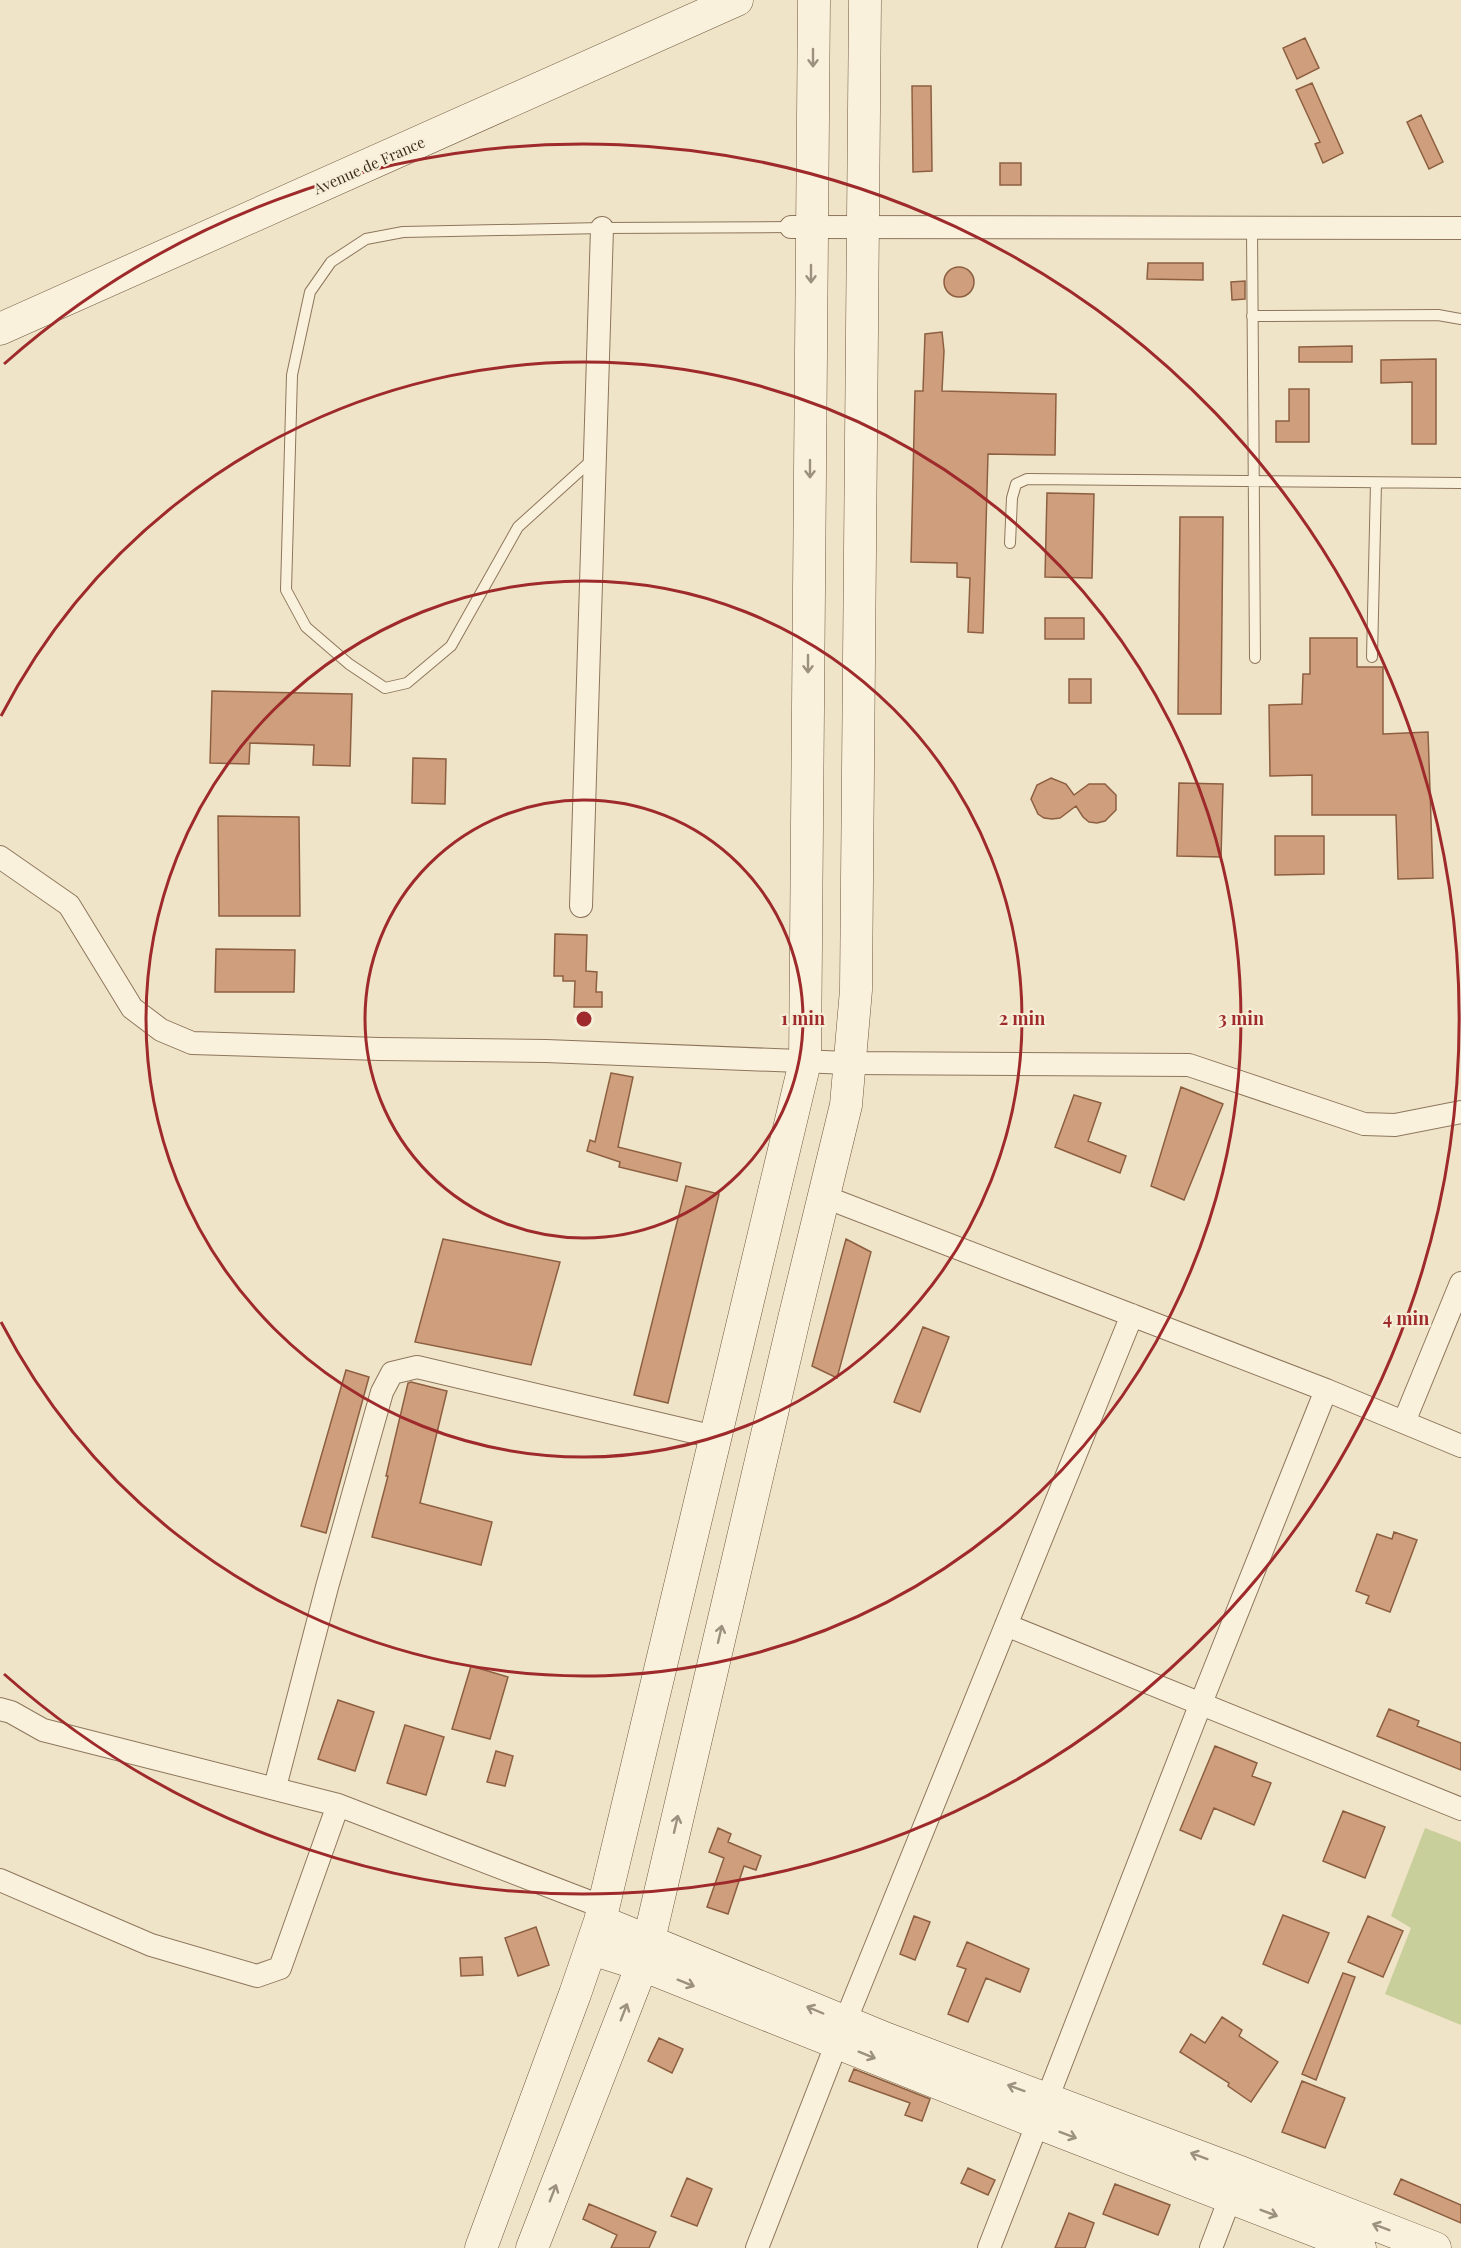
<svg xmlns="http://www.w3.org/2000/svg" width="1461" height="2248" font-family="'Playfair Display',serif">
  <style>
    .green { fill: #c9cf9b }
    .building { fill: #cf9f7d; stroke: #8d5f41; stroke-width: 1.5 }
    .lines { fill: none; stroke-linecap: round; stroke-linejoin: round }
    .lane-casing { stroke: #8d765c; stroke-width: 12 }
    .street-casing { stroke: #8d765c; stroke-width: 24 }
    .secondary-casing { stroke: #6f573f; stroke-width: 33 }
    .lane { stroke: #faf1dc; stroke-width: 10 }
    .street { stroke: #faf1dc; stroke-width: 22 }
    .secondary { stroke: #faf1dc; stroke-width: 32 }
    .oneway { stroke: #9c907e }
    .ring { fill: none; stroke: #9e2a2b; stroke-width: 3 }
    .labels { text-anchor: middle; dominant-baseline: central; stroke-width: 4.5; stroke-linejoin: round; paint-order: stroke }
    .street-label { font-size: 15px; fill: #3d2e20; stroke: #f7eed8 }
    .centre { fill: #9e2a2b; stroke: #f7eed8; stroke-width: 3 }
    .ring-label { font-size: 18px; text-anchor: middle; font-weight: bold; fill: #9e2a2b; stroke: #f7eed8; stroke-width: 4.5; stroke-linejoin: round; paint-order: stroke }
  </style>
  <rect width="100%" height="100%" fill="#f0e4c8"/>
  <!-- green -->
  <path class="green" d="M1425,1828L1461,1842V2025L1385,1994L1411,1928L1391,1916Z"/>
  <!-- building -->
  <path class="building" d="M1305,38L1319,68L1297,79L1283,48Z
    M1312,83L1343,153L1323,163L1315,144L1320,142L1296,90Z
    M912,86H931L932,171L913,172Z
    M1421,115L1443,162L1429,169L1407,122Z
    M1000,163H1021V185H1000Z
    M1148,263H1203V280L1147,279Z
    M944 282a15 15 0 1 1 30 0a15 15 0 1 1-30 0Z
    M1245,281V299L1232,300L1231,282Z
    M942,332L944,351L942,391L1056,394L1055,455L988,454L983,633L968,632L970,578L957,577V563L911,562L915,391H923L925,334Z
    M1352,346V362H1299V347Z
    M1436,359V444H1412V382L1381,383V360Z
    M1289,389H1309V442H1276V421H1289Z
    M1047,493L1094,494L1092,578L1045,577Z
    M1180,517H1223L1221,714H1178Z
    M1045,618H1084V639H1045Z
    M1310,638H1357V667H1383V734L1428,732L1433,878L1398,879L1396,815H1312V775L1270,776L1269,705L1302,704L1303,674H1310Z
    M1069,679H1091V703H1069Z
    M212,691L352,694L350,766L313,765L314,745L250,743L249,764L210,763Z
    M413,758L446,759L445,804L412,803Z
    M1051,778L1066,784L1074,795L1089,784H1105L1116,795V810L1105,821L1097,823L1089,822L1083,817L1076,806L1060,818L1052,819L1044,818L1038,814L1031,799L1037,785Z
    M1179,783L1223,784L1221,857L1177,856Z
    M218,816L299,817L300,916H219Z
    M1275,836H1324V874L1275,875Z
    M555,934L587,935L586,971L597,972L596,992H602V1007H574L575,981H563V976H554Z
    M216,949L295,950L294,992H215Z
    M611,1073L633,1077L618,1147L681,1163L677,1181L619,1167L620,1162L587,1151L590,1140L595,1142Z
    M1181,1087L1223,1104L1184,1200L1151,1186Z
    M1074,1095L1101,1103L1088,1141L1126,1156L1120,1173L1055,1147Z
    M686,1186L719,1194L668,1403L634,1395Z
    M443,1239L560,1262L531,1365L415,1342Z
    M846,1239L871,1252L837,1378L812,1366Z
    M923,1327L949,1337L920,1412L894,1402Z
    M346,1370L369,1377L326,1533L301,1526Z
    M411,1382L447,1391L420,1503L492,1522L481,1565L372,1537L388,1476H386L408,1383Z
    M1394,1532L1417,1540L1390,1612L1366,1603L1369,1596L1356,1591L1377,1534L1392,1539Z
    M471,1666L508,1677L490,1739L452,1729Z
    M338,1700L374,1712L355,1771L318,1759Z
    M1389,1709L1419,1721L1417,1726L1461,1743V1770L1377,1736Z
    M405,1725L444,1737L426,1795L387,1783Z
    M1215,1746L1257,1763L1252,1776L1271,1783L1254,1825L1214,1808L1201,1839L1180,1830Z
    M496,1751L513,1756L505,1786L487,1782Z
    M1343,1811L1385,1827L1365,1878L1323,1861Z
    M718,1828L731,1834L728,1842L761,1856L756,1870L744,1866L728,1914L707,1907L724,1858L709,1852Z
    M1283,1915L1329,1933L1308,1983L1263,1964Z
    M914,1916L930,1922L915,1960L900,1954Z
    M1368,1916L1403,1931L1383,1977L1348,1962Z
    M536,1927L549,1965L518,1976L505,1938Z
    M967,1942L1029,1969L1020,1992L986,1978L968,2022L948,2014L966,1969L957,1966Z
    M482,1957L483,1975L461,1976L460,1958Z
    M1343,1973L1355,1977L1316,2080L1302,2074Z
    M1222,2017L1242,2030L1239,2036L1278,2062L1251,2102L1228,2086L1229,2083L1180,2052L1191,2034L1205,2043Z
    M659,2038L683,2049L672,2073L648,2061Z
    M854,2069L930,2099L922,2121L905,2115L910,2103L849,2081Z
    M1302,2081L1345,2098L1325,2148L1282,2132Z
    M968,2168L995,2180L988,2195L961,2183Z
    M687,2178L712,2189L697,2226L671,2216Z
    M1401,2179L1461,2205V2223L1394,2194Z
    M1115,2184L1170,2205L1158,2235L1103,2214Z
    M589,2204L656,2232L649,2248H611L617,2235L583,2219Z
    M1069,2213L1094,2223L1085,2248H1055Z"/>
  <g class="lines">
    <defs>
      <path id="lane" d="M1252,228L1255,658
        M1252,316L1438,315L1461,319
        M593,459L518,527L451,646L407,683L385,688L349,664L306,627L286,590L292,375L310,292L331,262L366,239L403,232L602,228L791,227
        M1010,543L1012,498L1016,484L1027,479L1461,483
        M1372,657L1376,483"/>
      <path id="street" d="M791,227L1461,228
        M0,857L69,905L132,1008L161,1030L192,1043L379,1049L546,1051L849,1063L1189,1065L1364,1124L1395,1125L1461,1112
        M581,906L602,228
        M825,1197L1326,1390L1461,1446
        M1404,1422L1461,1283
        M1006,1625L1461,1809
        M0,1709L11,1712L43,1730L338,1805L603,1907
        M275,1787L327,1587L382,1392L392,1373L417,1367L715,1437
        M0,1880L151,1945L257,1976L280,1968L338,1805
        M757,2248L845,2022L1132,1315
        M989,2248L1201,1703L1326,1390
        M1211,2248L1235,2185"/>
      <path id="secondary" d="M0,329L737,0
        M600,1921L887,2039L1240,2172L1435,2248
        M592,1949L642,1965L1038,2123L1360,2248
        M481,2248L575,1994L600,1921L805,1062L814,0
        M532,2248L642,1965L649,1940L794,1319L846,1105L856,990L865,0"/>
    </defs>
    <!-- lane casing -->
    <use href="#lane" class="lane-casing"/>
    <!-- street casing -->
    <use href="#street" class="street-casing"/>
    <!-- secondary casing -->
    <use href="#secondary" class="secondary-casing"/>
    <!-- lane -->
    <use href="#lane" class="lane"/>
    <!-- street -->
    <use href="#street" class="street"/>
    <!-- secondary -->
    <use href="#secondary" class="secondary"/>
  </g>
  <!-- one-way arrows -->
  <defs><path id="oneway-shaft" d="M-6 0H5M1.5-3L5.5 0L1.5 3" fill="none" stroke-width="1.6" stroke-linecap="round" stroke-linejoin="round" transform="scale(1.5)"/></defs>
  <g class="oneway">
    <use href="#oneway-shaft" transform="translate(813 58) rotate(90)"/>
    <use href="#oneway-shaft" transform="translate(811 274) rotate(90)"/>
    <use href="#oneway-shaft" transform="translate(810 469) rotate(90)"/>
    <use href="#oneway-shaft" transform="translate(808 664) rotate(90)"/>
    <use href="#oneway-shaft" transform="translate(720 1634) rotate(-77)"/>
    <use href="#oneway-shaft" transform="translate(676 1824) rotate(-77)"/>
    <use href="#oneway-shaft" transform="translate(686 1983) rotate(22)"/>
    <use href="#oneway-shaft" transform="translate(815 2010) rotate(-157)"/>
    <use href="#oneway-shaft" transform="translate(624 2012) rotate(-69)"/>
    <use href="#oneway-shaft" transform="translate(867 2055) rotate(22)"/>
    <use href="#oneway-shaft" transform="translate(1016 2088) rotate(-160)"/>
    <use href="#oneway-shaft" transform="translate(1068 2135) rotate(21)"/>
    <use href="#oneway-shaft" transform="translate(1199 2156) rotate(-160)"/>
    <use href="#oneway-shaft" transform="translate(553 2193) rotate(-69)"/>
    <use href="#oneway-shaft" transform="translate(1269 2213) rotate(21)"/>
    <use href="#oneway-shaft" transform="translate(1381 2227) rotate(-159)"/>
  </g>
  <!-- distance rings -->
  <g class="ring">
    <circle cx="584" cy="1019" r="219"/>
    <circle cx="584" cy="1019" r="438"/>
    <path d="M1 716A657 657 0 1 1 1 1322"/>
    <path d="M4 364A875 875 0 1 1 4 1674"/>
  </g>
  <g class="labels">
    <!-- street labels -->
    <g class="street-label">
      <text transform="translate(369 165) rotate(-24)">Avenue de France</text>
    </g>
  </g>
  <circle cx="584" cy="1019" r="9" class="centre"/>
  <g class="ring-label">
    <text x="803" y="1025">1 min</text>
    <text x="1022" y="1025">2 min</text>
    <text x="1241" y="1025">3 min</text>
    <text x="1406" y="1325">4 min</text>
  </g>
</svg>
